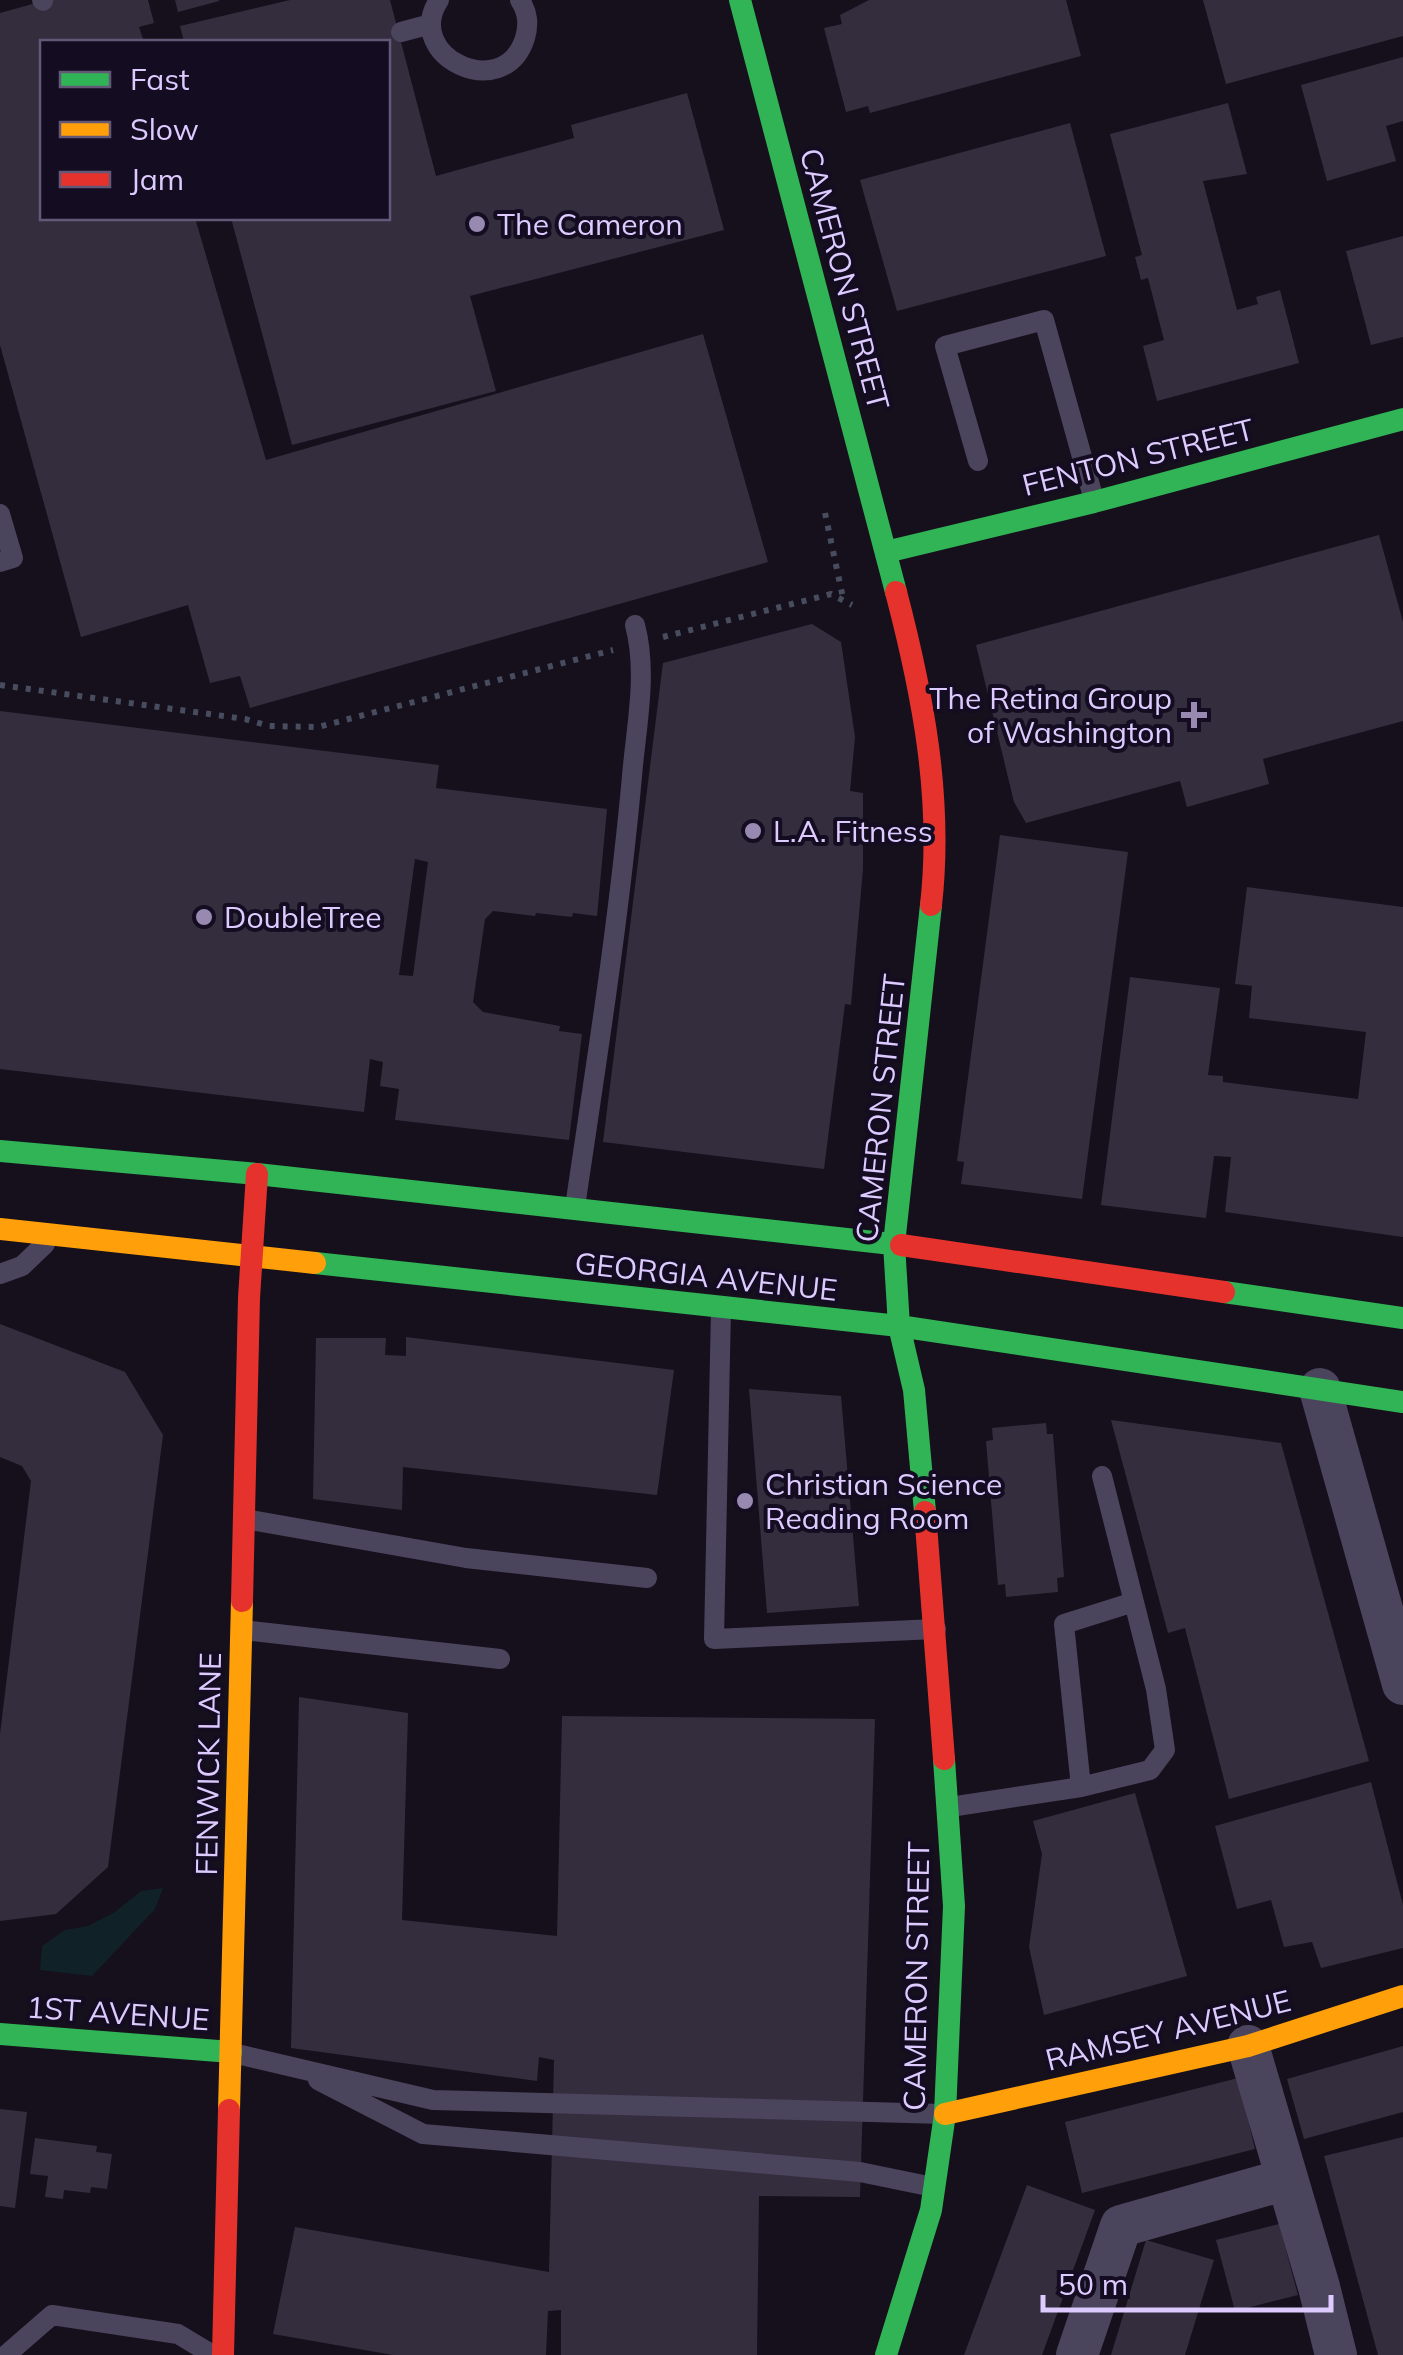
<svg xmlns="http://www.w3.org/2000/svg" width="1403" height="2355" font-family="Mulish,sans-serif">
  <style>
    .green { fill: #102128 }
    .building { fill: #342d3e; fill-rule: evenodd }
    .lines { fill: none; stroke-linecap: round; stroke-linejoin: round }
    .path { stroke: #474d5e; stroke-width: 6; stroke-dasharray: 5 8; stroke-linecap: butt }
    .lane { stroke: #4b445d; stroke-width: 20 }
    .street { stroke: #4b445d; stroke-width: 42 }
    .fast { stroke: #30b455; stroke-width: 22 }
    .slow { stroke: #ff9f0a; stroke-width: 22 }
    .jam { stroke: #e5322d; stroke-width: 22 }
    .poi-dot { fill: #9789b0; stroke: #140c20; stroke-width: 4 }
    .labels { text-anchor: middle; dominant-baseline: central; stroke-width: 8; stroke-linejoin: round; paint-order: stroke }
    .poi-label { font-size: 30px; fill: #ddcaff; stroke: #140c20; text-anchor: start }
    .street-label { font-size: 30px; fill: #ddcaff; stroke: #140c20 }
  </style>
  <rect width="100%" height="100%" fill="#15101c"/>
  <!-- green -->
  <path class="green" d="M163,1888L155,1909L92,1976L40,1970L42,1946L65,1930L88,1926L115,1912L141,1891Z"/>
  <!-- building -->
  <path class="building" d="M47,0H148L154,23L139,27L144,42H42V218H195L266,460L703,334L768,562L250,708L240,676L210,683L188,605L81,637L0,345V13Z
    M175,0H219V1L178,12Z
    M290,0H390L436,176L574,138L571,125L687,93L724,230L470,296L496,391L292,445L231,218H388V42H184L180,26Z
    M869,0H1066L1081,56L870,113L868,106L846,112L824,28L842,24L840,15Z
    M1203,0H1403V36L1226,84Z
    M1403,57V121L1386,126L1396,161L1327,181L1301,85Z
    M1228,103L1247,174L1203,181L1237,310L1258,304L1256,297L1280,290L1299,363L1157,401L1143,346L1164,340L1148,278L1141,280L1135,257L1142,255L1110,134Z
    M1070,123L1106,256L897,311L860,180Z
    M1403,236V337L1371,345L1346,251Z
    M1379,535L1403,622V721L1263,759L1269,784L1187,807L1180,781L1026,823L1014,802L976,645Z
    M812,624L841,642L855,737L850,791L863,793V869L851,1005L845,1004L824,1169L603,1142L663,663Z
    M0,711L439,765L436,788L607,809L597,916L573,913L572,917L536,913L535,916L493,911L485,919L473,1002L483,1012L560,1026L559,1031L582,1034L569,1140L395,1120L399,1089L380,1086L383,1062L370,1059L364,1112L0,1069ZM415,859L428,862L413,976L399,975Z
    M1000,835L1128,852L1082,1199L961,1184L964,1162L957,1161Z
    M1247,887L1403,907V1237L1225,1212L1231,1157L1214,1156L1206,1218L1101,1205L1130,977L1220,988L1208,1075L1223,1076V1082L1358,1099L1366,1032L1249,1018L1252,986L1235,984Z
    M0,1324L125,1372L163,1435L108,1867L56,1914L0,1921V1734L31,1481L22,1466L0,1457Z
    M406,1337L674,1370L657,1495L403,1467L402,1510L313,1499L316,1338H386L385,1355L406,1356Z
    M749,1389L841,1396L859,1606L767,1613Z
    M1111,1420L1281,1443L1369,1761L1229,1799L1185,1628L1168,1633Z
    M1046,1423L1047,1434H1053L1064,1577L1057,1578L1058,1592L1006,1597L1005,1584L998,1585L986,1441L993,1440L992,1428Z
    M299,1697L408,1713L402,1920L557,1936L562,1716L875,1719L860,2197L759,2196L757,2355H561V2310L548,2311L546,2355H393L273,2334L295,2227L549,2272L554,2060L539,2057L537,2081L291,2048Z
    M1371,1782L1403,1905V1948L1321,1968L1312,1942L1284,1947L1271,1900L1237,1909L1215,1826Z
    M1135,1793L1187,1976L1044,2015L1029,1947L1042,1854L1033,1821Z
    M1403,2046V2112L1304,2139L1287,2079Z
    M1238,2078L1255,2149L1082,2193L1065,2122Z
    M0,2109L27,2112L15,2208L0,2206Z
    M1403,2137V2355H1378L1324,2156Z
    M35,2138L97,2146L96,2152L112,2154L107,2189L91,2187L90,2193L64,2190L63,2199L45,2197L48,2176L30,2174Z
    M1027,2185L1095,2210L1042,2355H964Z
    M1279,2224L1298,2295L1235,2311L1216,2240Z
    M1146,2240L1214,2260L1185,2355H1111Z"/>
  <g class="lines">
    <!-- path -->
    <path class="path" d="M825,513L843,598
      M663,637L831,594L852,605
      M0,685L245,719L269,726L318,727L613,650"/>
    <!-- lane -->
    <path class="lane" d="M42,0L43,1
      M439,0C402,56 504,105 525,38C529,24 528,13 520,0
      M401,32L431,24
      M978,461L945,346L1044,320L1094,500
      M0,514L13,558L0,562
      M575,1207C596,1064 619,921 632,776C636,727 648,674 635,625
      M0,1274L22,1266L45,1244
      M721,1309L714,1639L936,1629
      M245,1519L466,1558L647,1578
      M243,1630L500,1659
      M1081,1787L1150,1770L1165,1750L1156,1689L1102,1476
      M950,1807L1081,1787L1064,1624L1134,1602
      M233,2053L433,2100L943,2114
      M318,2080L423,2134L860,2172L933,2187
      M6,2355L52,2315L178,2334L213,2355"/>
    <!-- street -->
    <path class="street" d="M1320,1389L1403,1684
      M1248,2046L1319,2287L1336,2355
      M1077,2355L1121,2226L1287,2179"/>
    <!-- fast -->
    <path class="fast" d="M740,0L896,592
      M886,552L1094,502L1403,419
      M0,1151L257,1174L901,1245
      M315,1263L899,1326L1403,1402
      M1224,1292L1403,1318
      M925,1512L914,1390L899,1326L894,1244L931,905
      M0,2034L231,2052
      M886,2355L931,2210L945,2114L954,1906L944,1759"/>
    <!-- slow -->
    <path class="slow" d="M0,1229L315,1263
      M229,2110L242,1601
      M945,2114L1248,2046L1403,1996"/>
    <!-- jam -->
    <path class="jam" d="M896,592C923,695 943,799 931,905
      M901,1245L1224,1292
      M925,1512L944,1759
      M242,1601L249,1298L257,1174
      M223,2355L229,2110"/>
  </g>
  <!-- markers -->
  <g class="poi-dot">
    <circle cx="477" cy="224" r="10"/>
    <path d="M1189 700h10v10h10v10h-10v10h-10v-10h-10v-10h10z"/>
    <circle cx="753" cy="831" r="10"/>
    <circle cx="204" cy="917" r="10"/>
    <circle cx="745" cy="1501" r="10"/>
  </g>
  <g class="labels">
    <!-- poi labels -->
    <g class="poi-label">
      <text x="497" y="224">The Cameron</text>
      <text x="1172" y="698" text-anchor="end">The Retina Group<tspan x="1172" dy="34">of Washington</tspan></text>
      <text x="773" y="831">L.A. Fitness</text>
      <text x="224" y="917">DoubleTree</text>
      <text x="765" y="1484">Christian Science<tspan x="765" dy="34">Reading Room</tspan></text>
    </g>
    <!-- street labels -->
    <g class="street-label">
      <text transform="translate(845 279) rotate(75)">CAMERON STREET</text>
      <text transform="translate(1138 457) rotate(-14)">FENTON STREET</text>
      <text transform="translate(880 1108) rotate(-84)">CAMERON STREET</text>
      <text transform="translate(706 1276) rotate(6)">GEORGIA AVENUE</text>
      <text transform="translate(208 1764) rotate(-89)">FENWICK LANE</text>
      <text transform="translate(916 1976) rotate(-89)">CAMERON STREET</text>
      <text transform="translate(118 2013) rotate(4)">1ST AVENUE</text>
      <text transform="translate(1168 2030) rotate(-14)">RAMSEY AVENUE</text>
    </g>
  </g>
  <!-- legend -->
  <rect x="40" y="40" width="350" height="180" fill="#140c20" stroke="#645879" stroke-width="2.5"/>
  <rect x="60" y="72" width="50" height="15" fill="#30b455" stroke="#645879" stroke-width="2.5"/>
  <text x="130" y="90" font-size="30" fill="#ddcaff">Fast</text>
  <rect x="60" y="122" width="50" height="15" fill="#ff9f0a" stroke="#645879" stroke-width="2.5"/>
  <text x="130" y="140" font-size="30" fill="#ddcaff">Slow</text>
  <rect x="60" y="172" width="50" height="15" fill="#e5322d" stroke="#645879" stroke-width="2.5"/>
  <text x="130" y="190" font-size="30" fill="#ddcaff">Jam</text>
  <!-- scale -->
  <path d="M1043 2295v15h288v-15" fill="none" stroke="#ddcaff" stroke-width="5"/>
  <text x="1058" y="2295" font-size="30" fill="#ddcaff" stroke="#140c20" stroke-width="8" paint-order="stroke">50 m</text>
</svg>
